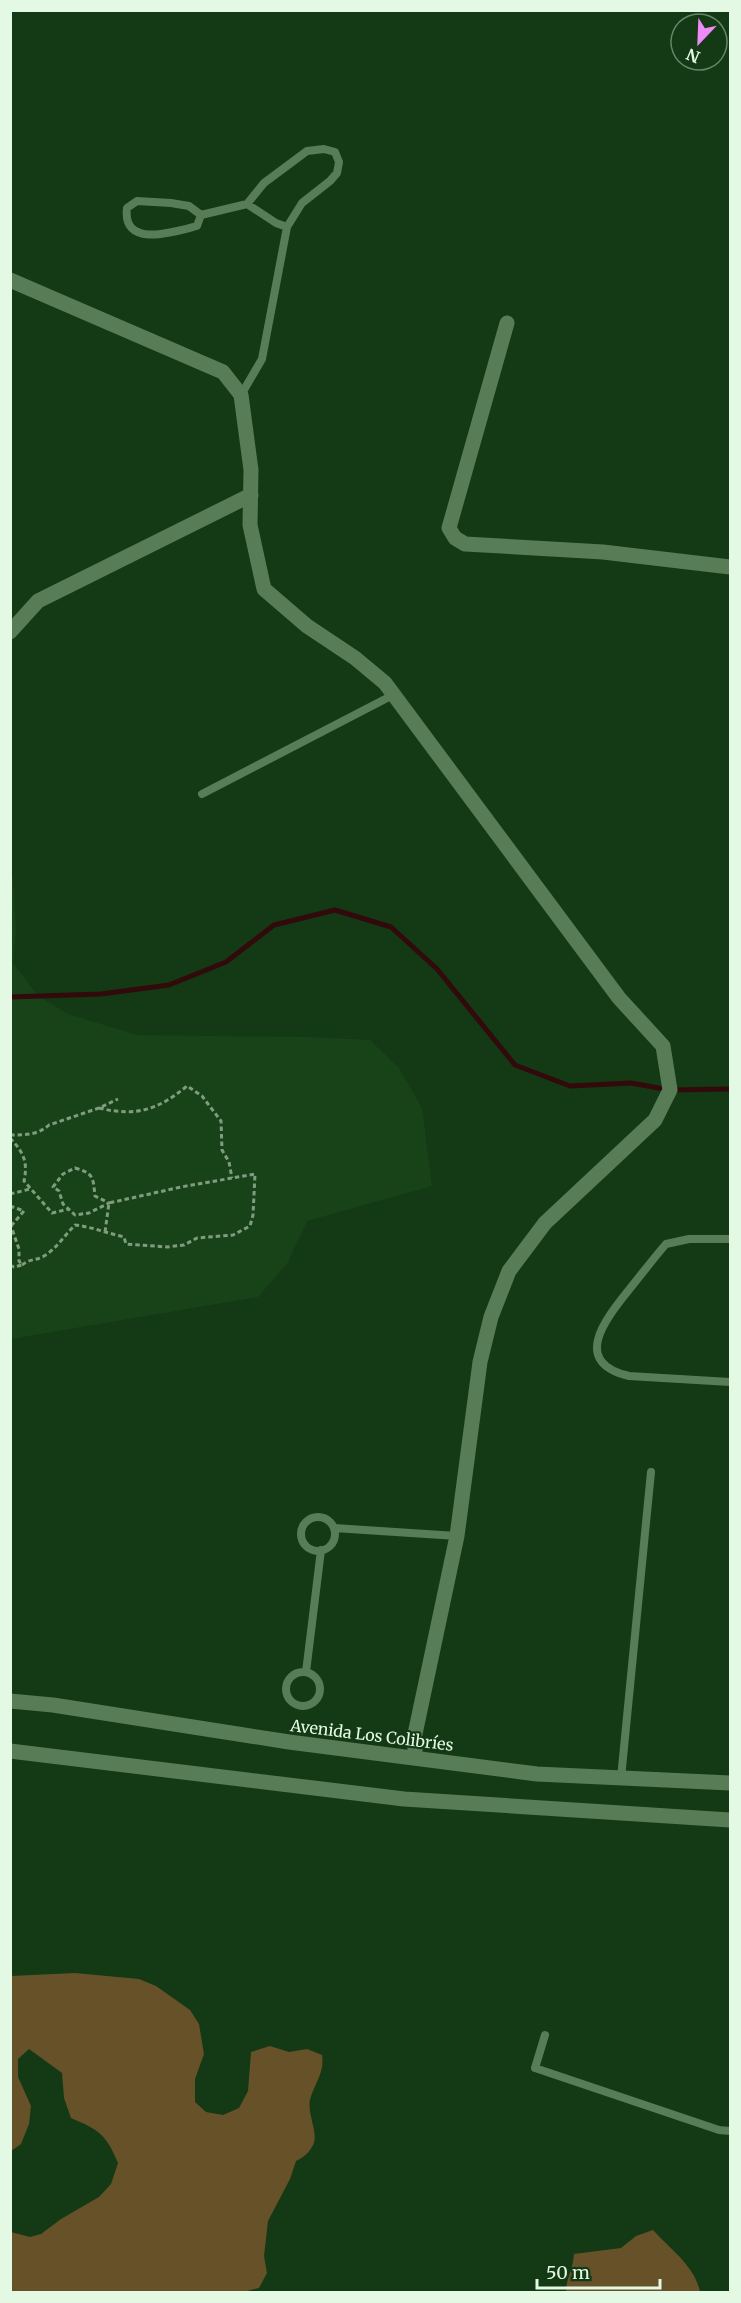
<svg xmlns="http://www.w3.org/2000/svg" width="741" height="2303" font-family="Merriweather,serif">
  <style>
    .built { fill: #184319 }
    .forest { fill: #665128 }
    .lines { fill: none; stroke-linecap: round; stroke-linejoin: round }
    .stream { stroke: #320a0b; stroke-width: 5 }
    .path { stroke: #7f9c7f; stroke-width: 3; stroke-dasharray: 4.5 3; stroke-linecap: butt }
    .service { stroke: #577c56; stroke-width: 8 }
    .minor { stroke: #577c56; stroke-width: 15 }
    .labels { text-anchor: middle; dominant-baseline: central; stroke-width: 4.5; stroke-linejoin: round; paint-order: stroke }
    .street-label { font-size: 16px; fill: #e4f9e3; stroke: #143915 }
  </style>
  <rect width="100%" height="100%" fill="#143915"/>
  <!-- built -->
  <path class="built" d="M11,874L13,878L16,931L13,963L38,996L68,1014L137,1035L309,1037L370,1040L399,1068L422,1108L432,1186L307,1221L287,1264L258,1297L11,1339Z"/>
  <!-- forest -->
  <path class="forest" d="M75,1973L139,1979L156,1986L190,2010L199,2024L204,2054L195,2079V2102L206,2112L223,2115L239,2108L248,2091L251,2052L270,2046L289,2052L307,2049L322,2055C325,2073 314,2084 310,2100C307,2114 319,2134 313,2145C309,2153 304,2157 296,2161L290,2179L268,2221L264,2256L267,2273L259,2288L243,2292H11V2232L30,2237L41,2234L61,2219L99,2197L111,2184L118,2163C106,2134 99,2130 71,2118L64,2098L62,2073L29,2049L18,2059V2077L31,2106L29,2124L21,2144L11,2151V1976Z
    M653,2230C670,2249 695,2266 700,2292H566C566,2279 573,2269 574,2254L621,2248L636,2236Z"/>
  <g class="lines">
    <!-- stream -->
    <path class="stream" d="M10,997L101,994L169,985L226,962L274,925L335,910L391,927L437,969L515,1065L570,1086L631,1083L670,1090L730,1089"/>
    <!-- path -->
    <path class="path" d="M99,1108C136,1117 158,1110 187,1086L202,1096L221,1121L222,1150L229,1162L232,1178
      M10,1135C25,1135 38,1135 49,1125L99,1108L118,1099
      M10,1138C24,1153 28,1162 24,1181L52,1213L69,1209
      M75,1168C94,1173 93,1178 95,1196L109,1203L89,1213L75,1215L63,1204L59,1191L53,1187L63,1174Z
      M10,1194L30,1189
      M10,1206L24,1211L11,1226
      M10,1265L14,1267L22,1265L19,1261V1249L11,1226
      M22,1265C31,1258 36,1261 44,1256C56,1249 65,1235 75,1225C92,1227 107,1233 124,1237L126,1244L167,1247L184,1245L197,1238L233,1235L250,1226L253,1215L255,1174L181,1187L109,1203L105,1232"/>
    <!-- service -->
    <path class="service" d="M247,204L276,223L287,227
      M201,215L197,226C174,232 122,249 127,208L137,201L171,203L189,206L201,215L247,204L264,183L307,151L324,149L335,152L339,162L337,173L330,181L302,203L287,227L262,359L241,395
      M202,794L393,695
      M730,1239H689L666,1244C653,1259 641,1275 628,1291C605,1320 571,1362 629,1376L730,1382
      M301 1534a17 17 0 1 1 34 0a17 17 0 1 1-34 0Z
      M334,1528L457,1536
      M306,1672L321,1550
      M286 1689a17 17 0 1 1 34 0a17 17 0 1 1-34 0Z
      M621,1778L651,1472
      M545,2035L535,2068L719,2130L730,2131"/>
    <!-- minor -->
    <path class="minor" d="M10,280L223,372L241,395L251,470L250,525L264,589L307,626L355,658L385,683L619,998L663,1046L670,1090L655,1120L545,1223L509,1271L491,1317L480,1362L457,1536L415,1734V1758
      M507,323L449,528L455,538L465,544L603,552L730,567
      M10,632L38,601L251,495
      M10,1701L53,1705L289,1742L537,1774L730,1783
      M10,1751L404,1799L730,1820"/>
  </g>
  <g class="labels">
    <!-- street labels -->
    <g class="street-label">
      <text transform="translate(372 1735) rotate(7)">Avenida Los Colibríes</text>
    </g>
  </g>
  <!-- border -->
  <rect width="741" height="2303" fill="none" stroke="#e4f9e3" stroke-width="24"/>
  <!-- north arrow -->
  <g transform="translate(699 42) rotate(203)"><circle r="28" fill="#143915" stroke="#678667" stroke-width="1.5"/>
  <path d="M0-4.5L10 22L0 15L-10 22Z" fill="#ee8bf8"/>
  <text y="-9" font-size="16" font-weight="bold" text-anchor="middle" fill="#e4f9e3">N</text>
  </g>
  <!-- scale -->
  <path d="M537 2279v9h123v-9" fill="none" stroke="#e4f9e3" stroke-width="3"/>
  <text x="546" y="2279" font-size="18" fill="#e4f9e3" stroke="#143915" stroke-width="4.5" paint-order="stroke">50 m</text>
</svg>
